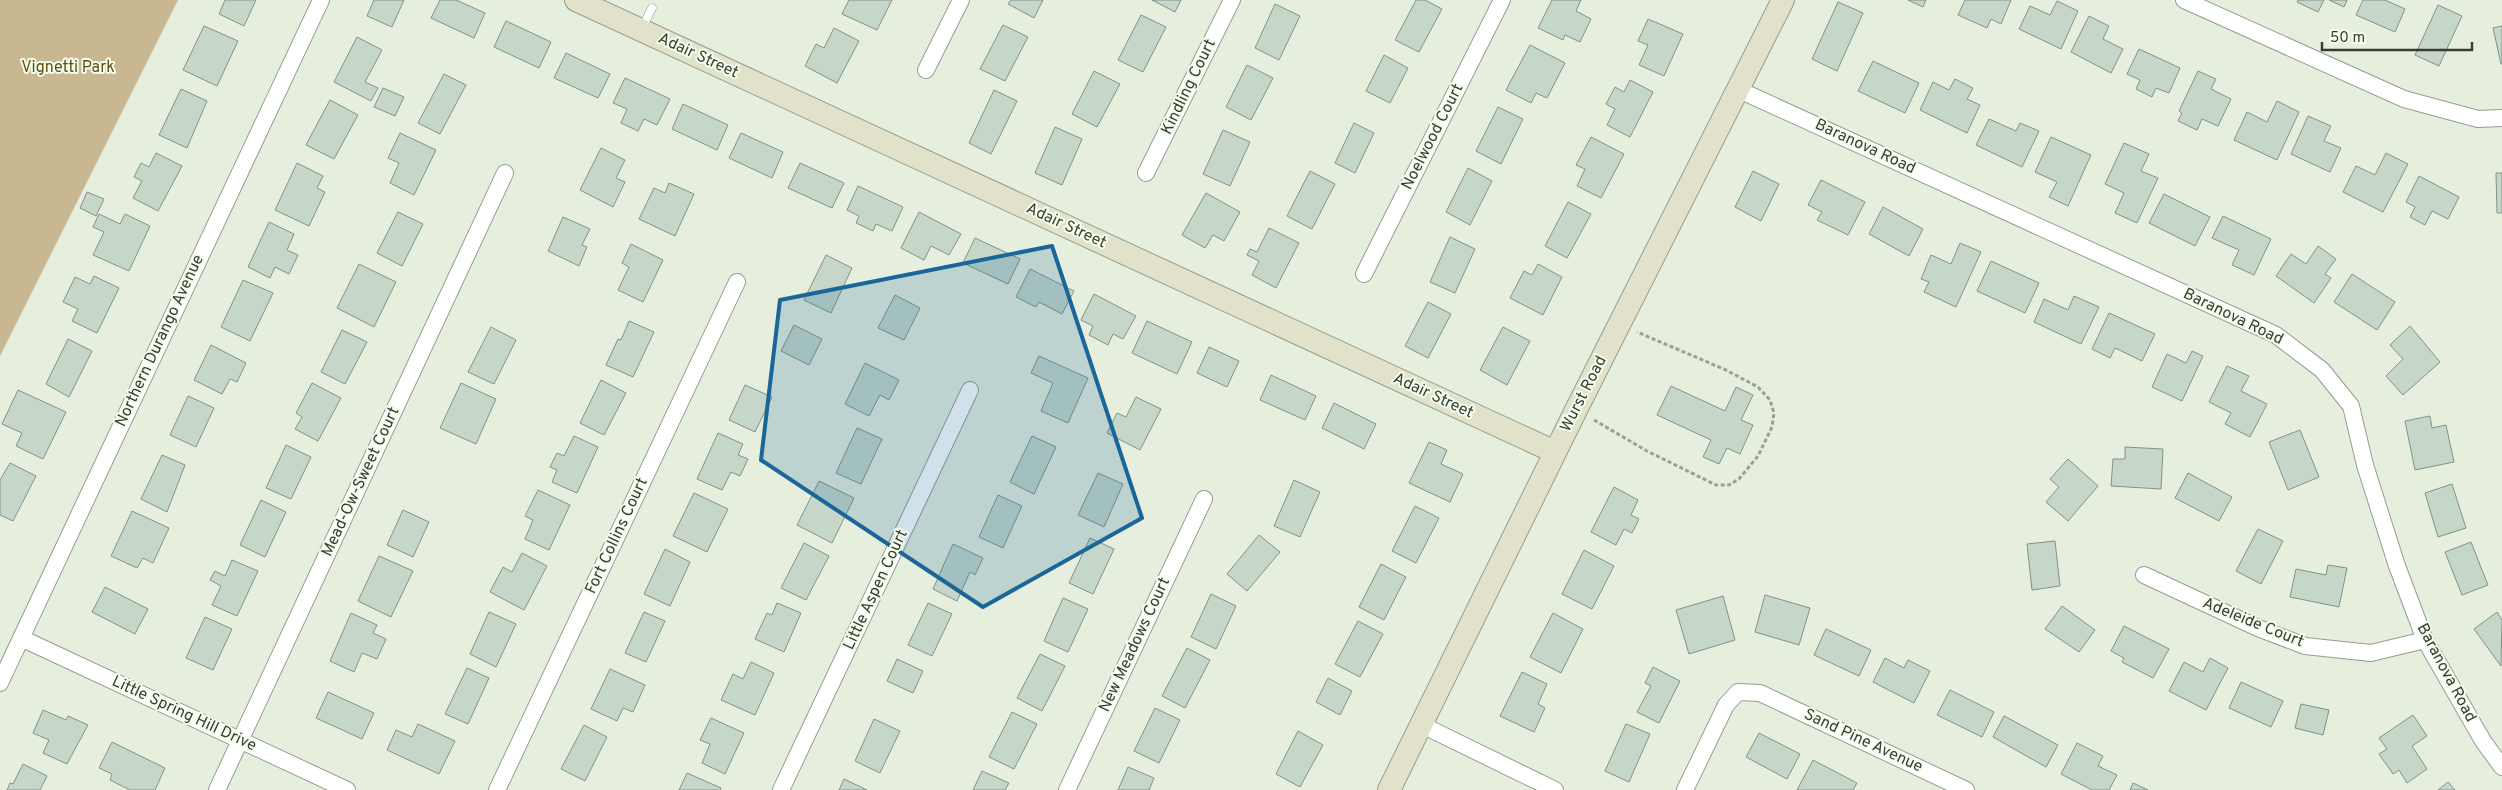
<svg xmlns="http://www.w3.org/2000/svg" width="2502" height="790" font-family="Overpass,sans-serif">
  <style>
    .green { fill: #c8b791 }
    .building { fill: #c6d7ca; stroke: #839287 }
    .lines { fill: none; stroke-linecap: round; stroke-linejoin: round }
    .lane-casing { stroke: #959e8f; stroke-width: 9 }
    .street-casing { stroke: #959e8f; stroke-width: 18 }
    .secondary-casing { stroke: #959e8f; stroke-width: 24 }
    .path { stroke: #9aa094; stroke-width: 3; stroke-dasharray: 4 2.5; stroke-linecap: butt }
    .lane { stroke: #fff; stroke-width: 8 }
    .street { stroke: #fff; stroke-width: 16 }
    .secondary { stroke: #e2e2cb; stroke-width: 22 }
    .marked { fill: #1a6699; fill-opacity: 0.2; stroke: #1a6699; stroke-width: 4; stroke-linejoin: round }
    .labels { text-anchor: middle; dominant-baseline: central; stroke-width: 4; stroke-linejoin: round; paint-order: stroke }
    .street-label { font-size: 16px; fill: #393d36; stroke: #f3fdeb }
    .park-label { font-size: 16px; fill: #614c14; stroke: #f3fdeb }
  </style>
  <rect width="100%" height="100%" fill="#e6efde"/>
  <!-- green -->
  <path class="green" d="M0,0H178L0,356Z"/>
  <!-- building -->
  <path class="building" d="M225,0H256L244,26L219,14Z
    M374,0H404L392,27L367,16Z
    M440,0H456L485,13L474,38L431,18Z
    M849,0H892L877,30L842,14Z
    M1011,0H1043L1034,18L1008,4Z
    M1152,0H1181L1175,12Z
    M1416,0H1425L1442,9L1419,52L1395,40Z
    M1552,0H1581L1576,11L1591,19L1580,42L1565,35L1563,40L1538,28Z
    M1908,0H1926L1923,7Z
    M1965,0H2011L2001,24L1991,19L1987,28L1958,15Z
    M2298,0H2324L2318,12L2297,2Z
    M2329,0H2347L2344,7Z
    M2363,0H2385L2405,9L2395,32L2356,15Z
    M2057,1L2078,11L2061,49L2019,29L2030,6L2050,15Z
    M1838,2L1863,13L1837,71L1812,59Z
    M1275,4L1300,16L1279,60L1255,48Z
    M2438,5L2462,16L2439,66L2415,55Z
    M1141,15L1166,27L1143,72L1118,60Z
    M2089,16L2109,26L2103,39L2123,49L2111,73L2071,52Z
    M1648,19L1683,34L1664,76L1639,65L1648,45L1638,41Z
    M506,21L551,42L539,68L494,47Z
    M1003,25L1028,37L1005,81L980,69Z
    M204,26L238,41L217,86L183,70Z
    M2502,26V64H2501L2493,28Z
    M834,28L859,41L837,83L805,66L816,44L824,48Z
    M357,37L382,50L365,82L378,88L371,101L334,82Z
    M1530,45L1565,63L1547,98L1536,93L1531,103L1506,90Z
    M2139,49L2180,68L2169,93L2156,88L2152,97L2136,89L2140,80L2127,74Z
    M566,53L610,74L598,98L554,78Z
    M1384,55L1408,68L1390,103L1366,91Z
    M1873,61L1919,83L1905,113L1858,91Z
    M1247,65L1273,78L1251,120L1226,107Z
    M1094,71L1120,84L1097,127L1072,114Z
    M2198,71L2216,79L2211,89L2231,99L2218,126L2202,119L2197,130L2178,121L2182,113L2179,111Z
    M444,74L466,85L440,134L418,123Z
    M625,78L670,99L657,125L644,119L638,131L621,123L627,109L613,103Z
    M1955,79L1973,88L1967,99L1980,105L1967,133L1920,110L1933,82L1949,90Z
    M1630,80L1653,92L1630,137L1607,125L1615,109L1606,104L1615,87L1624,92Z
    M383,88L404,97L395,116L374,107Z
    M181,89L207,101L187,148L159,135Z
    M994,90L1017,101L991,154L969,143Z
    M330,100L358,115L334,159L306,145Z
    M2277,101L2299,112L2277,160L2234,140L2247,112L2267,122Z
    M683,104L728,125L717,150L672,129Z
    M1498,107L1523,119L1501,164L1476,151Z
    M2308,116L2331,126L2324,141L2341,148L2330,172L2291,154Z
    M1989,119L2016,131L2020,123L2039,131L2022,167L1976,145Z
    M1354,123L1374,133L1355,173L1335,163Z
    M1055,127L1082,139L1062,185L1035,173Z
    M1223,130L1250,142L1230,186L1203,174Z
    M400,133L436,150L414,195L390,183L399,163L388,158Z
    M741,133L783,152L772,178L729,158Z
    M1591,137L1624,154L1601,198L1577,186L1585,169L1576,165Z
    M2051,137L2091,155L2068,206L2049,197L2057,182L2035,172Z
    M2124,143L2149,154L2141,171L2158,178L2137,223L2115,213L2124,193L2105,184Z
    M601,148L625,160L616,178L625,182L613,207L580,190Z
    M156,153L182,166L158,211L133,198L142,181L134,177L141,163L149,167Z
    M2386,153L2408,164L2383,212L2343,192L2356,166L2375,175Z
    M297,163L323,176L317,188L325,192L309,226L275,210Z
    M800,163L844,183L832,208L788,188Z
    M1468,168L1492,181L1470,225L1446,212Z
    M1310,171L1335,184L1312,229L1287,216Z
    M1753,171L1779,184L1761,221L1735,207Z
    M2496,173H2502V213H2497Z
    M2419,176L2459,197L2448,219L2432,211L2425,225L2410,217L2415,207L2406,202Z
    M1821,180L1865,202L1848,235L1817,220L1822,212L1808,205Z
    M669,183L694,194L675,236L639,219L654,188L665,193Z
    M858,186L903,207L892,231L876,224L873,231L856,223L859,216L847,210Z
    M87,192L104,199L96,216L80,208Z
    M1206,193L1240,212L1224,241L1213,235L1205,248L1182,235Z
    M2164,194L2210,217L2195,246L2149,223Z
    M1568,202L1591,214L1567,258L1545,246Z
    M1883,207L1923,229L1909,256L1869,234Z
    M398,212L423,224L402,266L377,253Z
    M919,212L961,234L949,255L931,246L924,260L901,248Z
    M99,214L120,224L125,214L150,226L129,271L93,255L104,232L93,227Z
    M2223,216L2271,239L2254,275L2232,265L2239,250L2212,238Z
    M563,217L590,229L582,245L587,247L579,266L548,251Z
    M269,222L294,234L287,250L298,255L289,274L275,267L270,278L248,267Z
    M1269,228L1299,243L1276,288L1252,275L1259,261L1247,255L1250,249L1257,252Z
    M1450,237L1475,249L1455,293L1430,282Z
    M975,238L1020,259L1008,284L963,263Z
    M1960,243L1981,252L1956,307L1924,292L1929,282L1921,279L1931,255L1951,264Z
    M631,244L663,260L643,302L618,290L629,267L622,263Z
    M2318,246L2336,259L2325,274L2331,278L2314,303L2276,276L2291,254L2306,264Z
    M826,255L852,268L831,313L804,300Z
    M1991,261L2039,283L2025,313L1977,291Z
    M359,264L396,282L374,327L337,308Z
    M1538,264L1562,277L1543,315L1510,298L1524,271L1532,275Z
    M1030,269L1074,291L1062,314L1039,302L1036,307L1016,297Z
    M2352,274L2395,302L2377,330L2334,302Z
    M94,276L119,288L97,333L72,321L78,309L63,302L75,277L90,284Z
    M243,280L273,293L250,341L221,327Z
    M1094,294L1136,316L1123,339L1113,334L1108,345L1089,335L1093,326L1081,320Z
    M895,295L920,308L904,340L878,328Z
    M2074,296L2099,307L2081,344L2034,322L2044,299L2068,310Z
    M1428,302L1451,314L1428,358L1405,346Z
    M2109,313L2155,334L2142,361L2115,348L2110,358L2092,349Z
    M629,321L654,332L633,377L606,365L618,339L621,340Z
    M1147,321L1192,342L1177,374L1132,353Z
    M794,325L822,339L809,365L781,351Z
    M2410,326L2440,362L2403,395L2386,376L2403,359L2390,345Z
    M491,327L516,340L494,384L468,372Z
    M1503,327L1530,341L1507,385L1480,370Z
    M342,330L367,342L345,384L321,372Z
    M68,339L92,351L69,397L46,384Z
    M211,345L246,363L237,382L230,379L222,394L194,380Z
    M1209,347L1239,361L1227,387L1197,373Z
    M2192,351L2203,356L2182,401L2152,387L2167,354L2186,363Z
    M1039,356L1088,378L1068,423L1041,411L1053,383L1031,373Z
    M865,363L899,380L889,400L880,395L869,416L845,404Z
    M2227,366L2249,376L2241,391L2267,404L2250,437L2225,424L2231,413L2209,402Z
    M1271,375L1316,396L1305,420L1260,400Z
    M601,380L626,393L604,435L580,423Z
    M312,383L341,398L318,441L295,429L302,417L296,413Z
    M461,383L496,399L476,444L440,428Z
    M745,385L772,397L755,432L729,420Z
    M1671,386L1725,411L1736,387L1753,395L1741,420L1753,425L1740,454L1727,448L1719,464L1703,457L1711,440L1657,415Z
    M18,390L66,412L43,459L16,446L22,433L2,424Z
    M188,396L214,408L196,447L170,435Z
    M1136,397L1161,409L1140,450L1107,433L1117,413L1126,417Z
    M1334,403L1376,424L1364,449L1322,428Z
    M2430,416L2432,428L2446,425L2454,462L2415,470L2405,421Z
    M857,428L882,439L861,484L836,473Z
    M2300,430L2319,477L2288,490L2269,442Z
    M718,433L743,444L738,455L748,459L740,476L731,472L722,490L697,479Z
    M574,436L598,447L577,493L552,482L557,470L550,467L557,453L564,456Z
    M1032,436L1056,447L1034,494L1010,482Z
    M1429,442L1447,450L1441,464L1463,474L1450,502L1409,483Z
    M286,445L311,457L291,499L266,488Z
    M2125,447L2163,449L2161,489L2111,486L2113,459H2125Z
    M162,455L185,465L167,512L141,499Z
    M2068,459L2098,486L2068,521L2046,502L2059,487L2050,479Z
    M10,463L36,476L13,521L0,515V480Z
    M1098,473L1123,484L1104,527L1078,515Z
    M2188,473L2232,497L2219,521L2175,498Z
    M1294,480L1320,492L1300,537L1274,526Z
    M819,481L854,498L832,543L797,525Z
    M2452,484L2466,528L2438,537L2425,493Z
    M1614,487L1638,500L1631,515L1639,519L1632,533L1624,529L1616,545L1591,532Z
    M538,490L570,505L549,550L525,539L533,520L525,516Z
    M694,493L728,509L707,552L673,536Z
    M998,495L1022,506L1003,548L979,537Z
    M261,500L286,512L265,557L240,545Z
    M1415,506L1439,518L1416,563L1392,551Z
    M403,510L429,522L413,557L387,545Z
    M132,511L169,528L153,563L143,558L137,568L111,556Z
    M2258,529L2283,541L2261,584L2236,571Z
    M1259,535L1280,552L1247,591L1227,574Z
    M1090,538L1114,549L1093,594L1069,583Z
    M2055,541L2060,586L2032,590L2027,544Z
    M2471,542L2488,585L2462,595L2445,552Z
    M804,543L829,556L806,600L781,588Z
    M953,544L983,558L975,575L970,572L957,601L933,589Z
    M665,549L690,562L670,606L644,594Z
    M1584,550L1614,566L1592,609L1562,594Z
    M522,553L547,566L524,610L490,592L503,567L512,572Z
    M379,556L413,571L391,617L358,601Z
    M232,560L258,571L237,616L212,605L221,586L210,580L215,571L225,576Z
    M1381,564L1406,577L1384,620L1359,607Z
    M2328,565L2347,568L2339,607L2290,597L2296,569L2326,575Z
    M105,587L148,609L135,634L92,612Z
    M1211,594L1236,606L1216,649L1191,637Z
    M1765,595L1810,608L1799,645L1755,632Z
    M1723,596L1735,640L1689,654L1676,610Z
    M1063,598L1088,609L1068,652L1044,641Z
    M777,603L801,613L784,652L755,639L767,613L772,615Z
    M928,603L952,614L932,656L908,645Z
    M2062,606L2095,630L2079,652L2045,629Z
    M489,612L516,624L496,667L470,654Z
    M644,612L665,621L646,662L625,653Z
    M2497,612L2502,620L2501,666L2474,629Z
    M351,613L377,625L373,633L386,639L377,659L362,653L354,672L330,661Z
    M1553,613L1583,629L1561,673L1530,657Z
    M205,617L232,629L213,670L186,658Z
    M1358,621L1383,634L1360,677L1335,664Z
    M2124,626L2169,649L2153,678L2122,662L2124,658L2111,651Z
    M1826,629L1871,650L1859,676L1814,655Z
    M1187,648L1210,660L1185,708L1162,696Z
    M1040,654L1065,666L1042,711L1017,698Z
    M1885,658L1904,668L1908,660L1930,671L1914,703L1873,682Z
    M2210,658L2228,668L2206,710L2169,691L2184,662L2203,672Z
    M897,659L923,671L913,693L887,681Z
    M751,662L774,673L755,715L721,700L733,674L743,679Z
    M1653,667L1680,681L1659,723L1637,712L1651,686L1645,683Z
    M467,668L489,678L468,724L445,714Z
    M610,669L645,685L633,712L623,708L617,721L591,709Z
    M1522,672L1547,684L1538,704L1545,708L1534,732L1500,716Z
    M1328,678L1352,691L1340,715L1316,702Z
    M2241,682L2283,701L2271,727L2229,708Z
    M1950,690L1994,712L1982,737L1937,715Z
    M328,692L374,713L362,739L316,718Z
    M2301,704L2329,710L2323,735L2295,728Z
    M1155,708L1180,720L1159,763L1134,751Z
    M43,710L66,720L68,716L88,725L67,764L43,753L49,740L33,733Z
    M1012,712L1037,724L1014,769L989,757Z
    M2413,715L2427,736L2412,746L2427,769L2407,783L2399,770L2393,774L2379,754L2387,749L2379,738Z
    M2004,716L2058,745L2046,767L1993,737Z
    M711,718L744,733L725,774L702,763L710,744L700,740Z
    M874,719L900,731L880,773L855,761Z
    M418,724L455,741L439,774L387,750L396,730L412,737Z
    M1626,724L1650,734L1629,782L1605,771Z
    M584,725L607,737L585,781L561,769Z
    M1298,731L1323,745L1300,787L1276,774Z
    M1759,733L1800,754L1787,779L1746,757Z
    M112,742L165,768L155,790H130L110,780L112,774L99,768Z
    M2077,743L2103,756L2098,766L2117,775L2109,790H2092L2061,774Z
    M1813,760L1857,783L1853,790H1797Z
    M23,764L47,776L40,790H7L10,783L13,784Z
    M1128,767L1154,778L1149,790H1118Z
    M982,771L1009,783L1005,790H973Z
    M687,773L721,788L720,790H679Z
    M844,779L867,790H839Z
    M2448,782L2455,790H2438Z
    M2133,783L2148,790H2130Z"/>
  <g class="lines">
    <defs>
      <path id="lane" d="M642,28L652,8"/>
      <path id="street" d="M2184,0L2404,99L2478,119L2502,118
        M926,70L961,0
        M1737,89L2276,335L2322,370L2351,406L2365,465L2397,566L2425,640L2483,741L2502,767
        M1146,173L1232,0
        M1364,274L1502,0
        M2144,575L2258,628L2305,646L2371,653L2425,640
        M21,638L347,790
        M0,683L321,0
        M1422,725L1555,790
        M217,790L505,173
        M497,790L737,282
        M781,790L970,390
        M1067,790L1204,499
        M1685,790L1726,705L1738,692L1760,693L1966,790"/>
      <path id="secondary" d="M576,0L1555,452
        M1389,790L1576,410L1783,0"/>
    </defs>
    <!-- lane casing -->
    <use href="#lane" class="lane-casing"/>
    <!-- street casing -->
    <use href="#street" class="street-casing"/>
    <!-- secondary casing -->
    <use href="#secondary" class="secondary-casing"/>
    <!-- path -->
    <path class="path" d="M1594,420L1647,451L1716,485H1729L1739,479L1758,456L1772,427L1774,413L1770,400L1758,387L1726,370L1637,332"/>
    <!-- lane -->
    <use href="#lane" class="lane"/>
    <!-- street -->
    <use href="#street" class="street"/>
    <!-- secondary -->
    <use href="#secondary" class="secondary"/>
  </g>
  <!-- marked area -->
  <path class="marked" d="M1052,246L1142,518L983,607L761,460L780,300Z"/>
  <g class="labels">
    <!-- street labels -->
    <g class="street-label">
      <text transform="translate(698 56) rotate(25)">Adair Street</text>
      <text transform="translate(1189 87) rotate(-64)">Kindling Court</text>
      <text transform="translate(1433 137) rotate(-63)">Noelwood Court</text>
      <text transform="translate(1865 147) rotate(25)">Baranova Road</text>
      <text transform="translate(1066 226) rotate(25)">Adair Street</text>
      <text transform="translate(2233 317) rotate(26)">Baranova Road</text>
      <text transform="translate(160 341) rotate(-65)">Northern Durango Avenue</text>
      <text transform="translate(1584 394) rotate(-63)">Wurst Road</text>
      <text transform="translate(1433 396) rotate(25)">Adair Street</text>
      <text transform="translate(361 482) rotate(-65)">Mead-Ow-Sweet Court</text>
      <text transform="translate(617 536) rotate(-65)">Fort Collins Court</text>
      <text transform="translate(876 590) rotate(-65)">Little Aspen Court</text>
      <text transform="translate(2253 623) rotate(22)">Adeleide Court</text>
      <text transform="translate(1135 645) rotate(-65)">New Meadows Court</text>
      <text transform="translate(2446 673) rotate(62)">Baranova Road</text>
      <text transform="translate(184 714) rotate(25)">Little Spring Hill Drive</text>
      <text transform="translate(1863 741) rotate(25)">Sand Pine Avenue</text>
    </g>
    <!-- park labels -->
    <g class="park-label">
      <text x="68" y="68">Vignetti Park</text>
    </g>
  </g>
  <!-- scale -->
  <path d="M2322 42v8h150v-8" fill="none" stroke="#393d36" stroke-width="2.5"/>
  <text x="2330" y="42" font-size="15" fill="#393d36" stroke="#f3fdeb" stroke-width="4" paint-order="stroke">50 m</text>
</svg>
